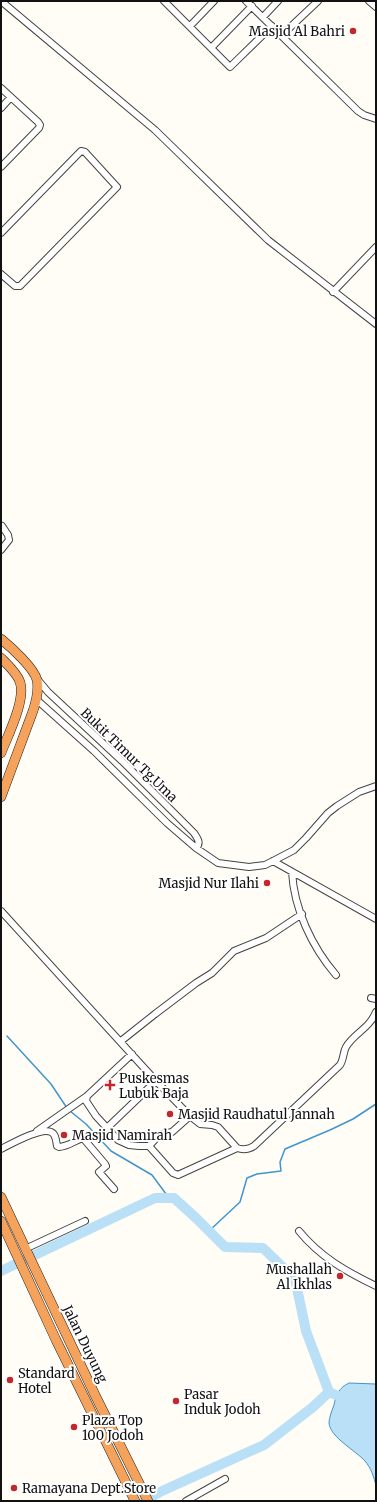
<svg xmlns="http://www.w3.org/2000/svg" width="377" height="1502" font-family="Merriweather,serif">
  <style>
    .water { fill: #b9e0f7; stroke: #3f96cf }
    .lines { fill: none; stroke-linecap: round; stroke-linejoin: round }
    .stream { stroke: #3f96cf; stroke-width: 1.5 }
    .river { stroke: #b9e0f7; stroke-width: 10 }
    .minor-casing { stroke: #444; stroke-width: 8 }
    .highway-casing { stroke: #222; stroke-width: 10 }
    .minor { stroke: #fff; stroke-width: 6 }
    .highway { stroke: #f5a25d; stroke-width: 9 }
    .poi-dot { fill: #c4262e; stroke: #fff; stroke-width: 1.5 }
    .labels { text-anchor: middle; dominant-baseline: central; stroke-width: 4; stroke-linejoin: round; paint-order: stroke }
    .poi-label { font-size: 13px; fill: #111; stroke: #fff; text-anchor: start }
    .street-label { font-size: 13px; fill: #111; stroke: #fff }
  </style>
  <rect width="100%" height="100%" fill="#fffdf5"/>
  <!-- water -->
  <path class="water" d="M349,1383L376,1384V1486C374,1477 371,1468 365,1461C356,1451 330,1437 329,1423C329,1418 332,1410 334,1405C336,1394 339,1388 349,1383Z"/>
  <g class="lines">
    <!-- stream -->
    <path class="stream" d="M7,1036L51,1084L67,1108
      M70,1111L86,1124L111,1151L152,1175L169,1198
      M209,1231L240,1202L247,1178L257,1174L281,1171L280,1162L285,1149L330,1130L353,1119L376,1104"/>
    <!-- river -->
    <path class="river" d="M1,1271L155,1198H174L196,1218L225,1247L263,1248L295,1279L306,1331L329,1392
      M144,1501L162,1491L264,1445L313,1407L329,1392L336,1395"/>
    <defs>
      <path id="minor" d="M1,1L155,130L268,240L376,324
        M164,1L230,67L272,26
        M246,1L358,111L364,115L376,119
        M369,1L376,7
        M263,17L278,1
        M190,26L214,1
        M282,35L318,1
        M211,48L252,6
        M1,88L38,122L40,125L39,128L1,167
        M1,108L11,97
        M1,233L81,151L85,152L117,187L20,286H15L1,274
        M333,292L376,247
        M1,550L9,540L8,535L2,526
        M38,680L48,692L122,761L194,833C198,839 201,843 196,848
        M37,700L94,751L167,823L196,848L218,863L249,867L265,865L273,861L294,850L306,838L328,813L337,806L359,792L376,786
        M273,861L376,919
        M292,872C294,909 312,947 336,975
        M1,911L156,1081L190,1116L200,1124L212,1125L218,1127L237,1148C243,1150 248,1150 254,1146L340,1065C344,1059 343,1052 346,1047C354,1033 369,1029 376,1012
        M371,998L376,999
        M121,1041L155,1014L196,983L212,973L234,951L266,938L302,914
        M87,1096L86,1101L96,1116L118,1140L129,1145L139,1146H149L159,1135L172,1132L190,1116
        M107,1128L156,1081
        M37,1131L87,1096L132,1054
        M149,1146L173,1173L178,1175L237,1148
        M1,1149C11,1144 41,1127 51,1132C56,1134 56,1141 57,1146L59,1147C70,1146 75,1140 83,1138L105,1164L106,1166L99,1172L114,1189
        M299,1231C320,1257 347,1272 376,1286
        M25,1249L85,1221
        M186,1501L225,1479"/>
      <path id="highway" d="M1,639C11,647 34,668 37,680C39,690 36,702 33,711L1,797
        M1,658C8,665 17,673 20,682C26,700 8,735 1,753
        M1,1197L95,1395L148,1501
        M1,1221L56,1340L135,1501"/>
    </defs>
    <!-- minor casing -->
    <use href="#minor" class="minor-casing"/>
    <!-- highway casing -->
    <use href="#highway" class="highway-casing"/>
    <!-- minor -->
    <use href="#minor" class="minor"/>
    <!-- highway -->
    <use href="#highway" class="highway"/>
  </g>
  <!-- markers -->
  <g class="poi-dot">
    <circle cx="353" cy="31" r="4"/>
    <circle cx="267" cy="883" r="4"/>
    <path d="M108 1079h4v4h4v4h-4v4h-4v-4h-4v-4h4z"/>
    <circle cx="170" cy="1114" r="4"/>
    <circle cx="64" cy="1135" r="4"/>
    <circle cx="340" cy="1276" r="4"/>
    <circle cx="10" cy="1380" r="4"/>
    <circle cx="176" cy="1401" r="4"/>
    <circle cx="74" cy="1427" r="4"/>
    <circle cx="14" cy="1488" r="4"/>
  </g>
  <g class="labels">
    <!-- poi labels -->
    <g class="poi-label">
      <text x="345" y="31" text-anchor="end">Masjid Al Bahri</text>
      <text x="259" y="883" text-anchor="end">Masjid Nur Ilahi</text>
      <text x="119" y="1078">Puskesmas<tspan x="119" dy="15">Lubuk Baja</tspan></text>
      <text x="178" y="1114">Masjid Raudhatul Jannah</text>
      <text x="72" y="1135">Masjid Namirah</text>
      <text x="332" y="1269" text-anchor="end">Mushallah<tspan x="332" dy="15">Al Ikhlas</tspan></text>
      <text x="18" y="1373">Standard<tspan x="18" dy="15">Hotel</tspan></text>
      <text x="184" y="1394">Pasar<tspan x="184" dy="15">Induk Jodoh</tspan></text>
      <text x="82" y="1420">Plaza Top<tspan x="82" dy="15">100 Jodoh</tspan></text>
      <text x="22" y="1488">Ramayana Dept.Store</text>
    </g>
    <!-- street labels -->
    <g class="street-label">
      <text transform="translate(129 755) rotate(44)">Bukit Timur Tg.Uma</text>
      <text transform="translate(85 1344) rotate(64)">Jalan Duyung</text>
    </g>
  </g>
  <!-- border -->
  <rect width="377" height="1502" fill="none" stroke="#111111" stroke-width="4"/>
</svg>
